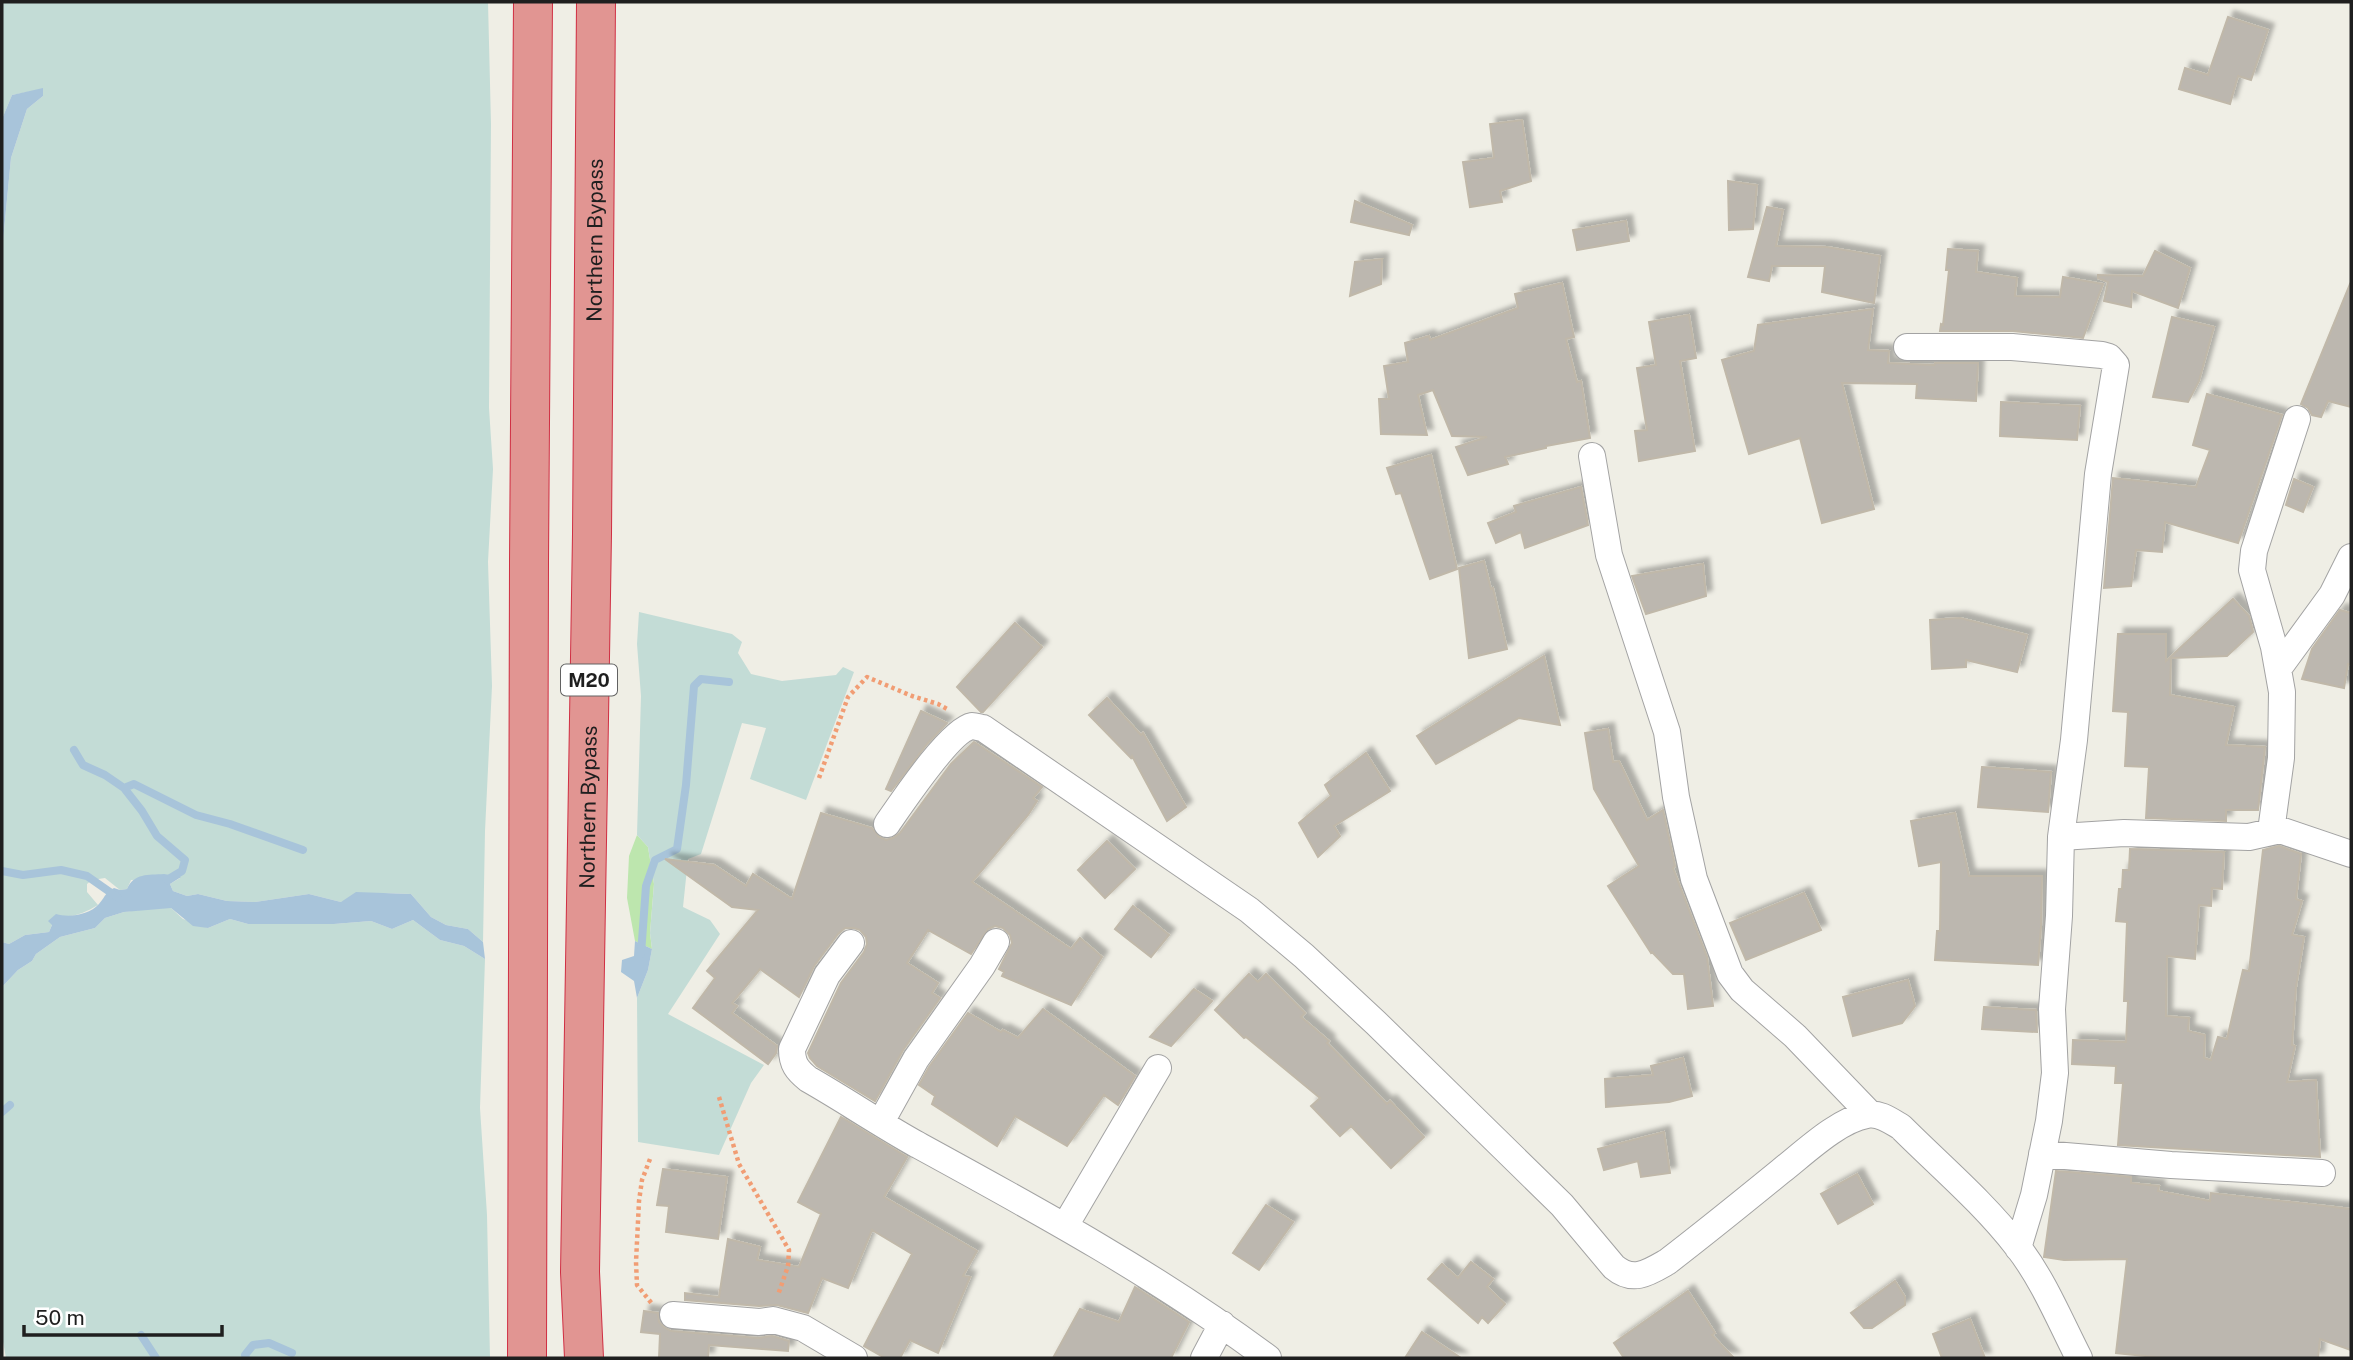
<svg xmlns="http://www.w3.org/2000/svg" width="2353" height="1360" font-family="'Public Sans',sans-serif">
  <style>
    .grass { fill: #bde6ae }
    .wetland { fill: #c3dcd6 }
    .water { fill: #a8c4da }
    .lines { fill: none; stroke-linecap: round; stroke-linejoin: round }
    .stream { stroke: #a8c4da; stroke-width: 8 }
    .building { fill: #bcb7af; stroke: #c0b8a9; stroke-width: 2; filter: url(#shadow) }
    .minor-casing { stroke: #a3a3a3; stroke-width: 28 }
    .highway-casing { stroke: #d02f43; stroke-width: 40 }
    .path { stroke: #f19d74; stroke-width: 4.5; stroke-dasharray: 3.5 3.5; stroke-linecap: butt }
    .minor { stroke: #fff; stroke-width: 26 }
    .highway { stroke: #e19592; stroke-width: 38 }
    .labels { text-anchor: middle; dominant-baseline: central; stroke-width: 6; stroke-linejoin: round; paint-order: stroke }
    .shield { fill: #fff; stroke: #626262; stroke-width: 2 }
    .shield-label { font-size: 19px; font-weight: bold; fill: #1f1f1f }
    .street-label { font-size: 21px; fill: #1f1f1f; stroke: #fff }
  </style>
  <defs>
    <filter id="shadow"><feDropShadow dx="6" dy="-6" stdDeviation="2" flood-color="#0004"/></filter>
  </defs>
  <rect width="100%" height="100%" fill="#efeee5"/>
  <!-- grass -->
  <path class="grass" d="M637,835L648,847L654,884L650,933L652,949L635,941L627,898L629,856Z"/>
  <!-- wetland -->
  <path class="wetland" d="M2,2H488L491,124L489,408L493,469L488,562L492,686L485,831L483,942L468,929L446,925L431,917L411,894L388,893L341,902L309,894L255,902L227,901L198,894L187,896L173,891L170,884L180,878L131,880L127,889L120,890L105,878L92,880L87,884V892L98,905C84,913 72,919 56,915L49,932L25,935L9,944L2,942V251L11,158L27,109L43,96V89L12,95L2,119Z
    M639,612L732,634L742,642L738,653L751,674L782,681L836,675L843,667L854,672L806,800L750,779L766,728L742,723L701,854L688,859L683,907L710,920L720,934L668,1014L764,1065L751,1083L719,1155L638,1142L637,998L648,970L652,949L650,933L654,884L648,847L637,835L641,696L637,644Z
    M154,908H171L183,919L208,928L230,919L248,924H334L371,921L392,929L413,920L440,940L464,946L485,959L480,1108L487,1215L490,1358H6L2,1336V987L18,970L32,961L36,954L60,937L95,928L105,918L124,912Z"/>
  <!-- water -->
  <path class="water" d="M43,88V96L27,109L11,158L2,251V119L12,95Z
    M164,874L181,877L170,884L173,891L187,896L198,894L227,901L255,902L309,894L341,902L356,892L411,894L431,917L446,925L468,929L483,942L485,959L464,946L440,940L413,920L392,929L371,921L334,924H248L230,919L208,928L193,926L171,908L124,912L105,918L95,928L60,937L36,954L32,961L18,970L2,987V942L9,944L25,935L49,932L52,925L48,921L56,914C69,918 89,915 99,904C106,896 104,894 114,888L120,890L127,889C134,873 148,875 164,874Z
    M635,941L652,949L648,970L637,998L634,981L621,972L622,960L634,956Z"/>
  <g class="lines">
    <!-- stream -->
    <path class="stream" d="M74,750L83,765L105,775L124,788L142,811L157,836L185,860L182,871L167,880
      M124,788L134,784L196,815L230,824L303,850
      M2,871L23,875L61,870L87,876L117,897
      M641,954L646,886L655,860L677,849L686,785L694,686L701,679L729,682
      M2,1112L10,1105
      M141,1335L156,1358
      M246,1358L245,1355L253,1345L269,1343L292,1353"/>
  </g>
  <!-- building -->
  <path class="building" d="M2228,17L2268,30L2251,80L2238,76L2230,104L2179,89L2185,68L2208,75Z
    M1522,120L1531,181L1500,191L1502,202L1470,207L1463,162L1494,158L1490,124Z
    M1728,181L1757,185L1753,229L1729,230Z
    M1355,201L1412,225L1409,235L1351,222Z
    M1767,207L1783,210L1776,246L1827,247L1880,256L1874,303L1822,292L1825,266H1772L1769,281L1748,277Z
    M1626,221L1629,241L1577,250L1573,230Z
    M1948,249L1978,251L1976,272L2017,278L2015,296L2060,297L2063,277L2103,284L2083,338L2013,331H1940L1941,324L1943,325L1949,270H1946Z
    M2155,251L2190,268L2178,308L2132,291L2131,307L2104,301L2108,282L2098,278V275L2143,276Z
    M1382,259L1381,284L1350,296L1355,262Z
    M1562,283L1574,337L1566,339L1577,382L1581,381L1590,438L1546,446V448L1505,457L1508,464L1468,475L1456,447L1487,437L1452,436L1433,390L1418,395L1427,435L1381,434L1379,399H1389L1384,366L1408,362L1405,343L1429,336L1430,340L1518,308L1515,294Z
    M2350,284L2351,285V407L2328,401L2321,417L2312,415L2308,408L2301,404Z
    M1873,309L1868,350L1889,351L1888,363L1934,365L1935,363H1978L1976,401L1916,398L1917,384L1842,383L1874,509L1822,523L1800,438L1749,454L1722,360L1754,351L1758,325Z
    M1689,315L1696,358L1680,361L1695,451L1639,461L1635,431L1647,430L1637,368L1656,365L1649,322Z
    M2172,317L2214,327L2199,381L2188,402L2153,397Z
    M2207,394L2282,415L2238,543L2165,522L2162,552L2136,550L2131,586L2104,588L2113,478L2196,487L2210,450L2193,445Z
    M2001,402L2080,406L2077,440L2000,436Z
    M1431,455L1457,569L1430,579L1401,493L1396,494L1387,468Z
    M2294,479L2313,487L2303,512L2286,505Z
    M1581,487L1588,525L1525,548L1521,532L1496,543L1488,523L1516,512L1514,506Z
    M1484,561L1491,589L1493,588L1507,649L1469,658L1459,568Z
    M1703,564L1706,596L1646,614L1632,576Z
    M2233,599L2249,616L2253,632L2227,656L2171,658L2170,695L2234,707L2226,745L2265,747L2258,810H2226V821L2146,818L2149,767L2125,766L2128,712L2113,711L2118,634H2166V661Z
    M2340,610L2351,613V665L2348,664L2344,688L2302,679L2312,649Z
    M1960,618L2027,635L2017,672L1966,660V667L1932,669L1930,620Z
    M1015,623L1042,647L983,712H981L957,687Z
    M1544,656L1560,725L1519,718L1436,764L1417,736Z
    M1107,698L1141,735L1143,733L1186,807L1167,821L1132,756L1131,758L1089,715Z
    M921,711L947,723L927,744L891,791L886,789Z
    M1608,729L1613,762L1619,761L1647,820L1663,810L1675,866L1673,868L1707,957L1713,1006L1688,1009L1684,974H1673L1652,952L1651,953L1608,886L1639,866L1594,789L1585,733Z
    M974,742L1042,787L1033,798L1037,801L1028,815L972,882L1071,949L1080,938L1102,957L1071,1005L1002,976L1004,972L999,969L1012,943L1010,935L1003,928L995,926L988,929L971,954L928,930L907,963L938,983L932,993L940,998L903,1050L875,1101L817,1066L810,1058L808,1053L841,983L864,952L867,944L866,937L860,930L854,928H845L838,934L814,966L799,997L760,969L732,1003L737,1006L732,1013L777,1046L776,1053L768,1064L693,1008L715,978L707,971L758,910L732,907L665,859L714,865L746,886L753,874L792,899L821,813L872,828L879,837L886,840L893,838L900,833L951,764Z
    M1366,753L1390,791L1334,826L1340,836L1318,857L1299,823L1331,796L1325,785Z
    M1982,767L2051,772L2048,812L1978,807Z
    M1955,813L1969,876H2042L2041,927L2038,965L1935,960L1937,931H1940L1941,862L1919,866L1911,821Z
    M1107,841L1135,869L1105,898L1078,870Z
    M2279,846L2301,854L2296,899L2302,901L2292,935L2304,937L2296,987L2292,1045L2295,1046L2287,1082L2316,1080L2320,1157L2118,1145L2123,1083H2115L2116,1066L2072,1064L2073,1040L2126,1042L2128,1001H2124L2127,922L2116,921L2119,889H2122L2123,870H2129L2130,849L2224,852L2222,889L2212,888L2211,906L2199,905L2195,959L2167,956L2166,1016L2189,1018L2188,1031L2205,1035L2204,1058L2211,1060L2218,1037L2227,1039L2243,970L2249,971L2263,850Z
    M1804,893L1821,930L1746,960L1730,923Z
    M1133,906L1169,935L1151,957L1115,929Z
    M1249,974L1258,982L1266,974L1305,1013L1301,1017L1329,1041L1327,1043L1387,1104L1390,1101L1424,1137L1391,1168L1351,1126L1340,1136L1311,1106L1320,1098L1246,1037L1244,1038L1215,1010Z
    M1908,980L1915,1006L1902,1023L1853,1036L1843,997Z
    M1194,989L1212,1001L1171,1046L1150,1037Z
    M1984,1007L2036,1010L2037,1032L1982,1029Z
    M1043,1009L1135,1076L1118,1105L1104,1095L1067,1146L1015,1116L997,1146L932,1104L935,1096L919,1085L929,1067L968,1013L1001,1032L1003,1030L1018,1038Z
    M1683,1058L1692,1096L1669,1102L1606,1107L1605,1079L1653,1075L1651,1066Z
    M841,1117L907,1157L884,1197L977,1251L963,1276L970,1277L938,1353L910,1340L900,1358H885L864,1346L912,1254L872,1230L848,1288L822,1278L808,1313L777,1305L759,1306L685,1300V1293L719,1297L728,1239L760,1247L757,1260L799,1267L821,1214L798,1202Z
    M1664,1132L1670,1173L1641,1177L1638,1161L1604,1170L1598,1149Z
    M663,1169L727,1177L718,1239L666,1232L669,1206L657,1205Z
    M2056,1171L2131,1177V1183L2159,1186L2158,1191L2210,1201L2211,1193L2351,1209V1350L2320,1339L2318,1358H2165L2116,1353L2127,1259L2064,1260L2044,1257Z
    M1857,1174L1873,1204L1838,1224L1821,1194Z
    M1266,1205L1293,1222L1259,1270L1233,1253Z
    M1471,1262L1493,1279L1487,1287L1505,1304L1488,1323L1482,1317L1478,1323L1428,1279L1442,1264L1458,1278Z
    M1895,1281L1905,1297V1305L1872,1328H1864L1851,1313Z
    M1135,1287L1189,1322L1171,1358H1053L1080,1309L1119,1322Z
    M1688,1291L1715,1333L1712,1335L1734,1358H1624L1614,1343Z
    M644,1311L658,1313L659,1322L664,1327L671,1331L758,1338L772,1336L789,1341L788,1351L709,1345L708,1358H659L660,1334L641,1332Z
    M1970,1319L1985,1358H1942L1933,1334Z
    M1422,1332L1461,1358H1405Z"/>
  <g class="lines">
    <defs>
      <path id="minor" d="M1907,347H2012L2102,355L2109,357L2116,365L2098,474L2074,740L2061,837L2059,916L2052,1009L2055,1073L2049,1121L2034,1195L2018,1248
        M1592,456L1609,555L1667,732L1676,797L1694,879L1730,974L1742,990L1795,1036L1870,1114
        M2278,669L2332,595L2351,557
        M887,824C901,804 950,730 972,726C976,726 980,728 983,728L1249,910L1304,956L1376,1023L1562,1205L1614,1267C1633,1283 1648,1273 1667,1262C1706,1232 1743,1202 1781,1171C1804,1153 1838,1120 1867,1115C1879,1112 1891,1121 1901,1127C1940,1166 1984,1203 2017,1246C2043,1279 2060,1321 2079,1358
        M2271,831L2281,758L2282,692L2274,647L2252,570L2254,551L2297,419
        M2061,837L2124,833L2249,837L2280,830L2351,854
        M851,943L827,975L792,1049C792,1064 797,1070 808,1079C845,1100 880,1124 918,1145C1037,1210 1158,1276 1268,1358
        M881,1122L916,1059L982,966L996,942
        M2042,1154L2171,1165L2322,1173
        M1065,1226L1158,1068
        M673,1315L759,1322L773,1320L803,1328L854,1358
        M1204,1358L1222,1324"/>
      <g id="highway">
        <path d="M527,1358L529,562L533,2"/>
        <path id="s1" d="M584,1358L580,1272L592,534L596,2"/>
      </g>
    </defs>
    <!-- minor casing -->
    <use href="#minor" class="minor-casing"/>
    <!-- highway casing -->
    <use href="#highway" class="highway-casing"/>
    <!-- path -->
    <path class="path" d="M819,778L848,697L867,677L912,696L938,704L949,710
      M719,1097L739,1164L789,1250L788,1266L778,1295
      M650,1159L642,1180L639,1201L636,1262L637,1285L653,1305"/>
    <!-- minor -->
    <use href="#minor" class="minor"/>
    <!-- highway -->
    <use href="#highway" class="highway"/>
  </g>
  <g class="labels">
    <!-- shield labels -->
    <rect class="shield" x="561" y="664.5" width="56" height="31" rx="5"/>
    <g class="shield-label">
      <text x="589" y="680">M20</text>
    </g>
    <!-- street labels -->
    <g class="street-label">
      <text stroke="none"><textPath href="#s1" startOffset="1118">Northern Bypass</textPath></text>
      <text stroke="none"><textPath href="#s1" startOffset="551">Northern Bypass</textPath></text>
    </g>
  </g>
  <!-- border -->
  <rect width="2353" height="1360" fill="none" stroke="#1f1f1f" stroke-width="7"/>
  <!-- scale -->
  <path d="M24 1325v10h198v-10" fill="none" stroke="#1f1f1f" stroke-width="3.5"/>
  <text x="35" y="1325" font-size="21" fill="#1f1f1f" stroke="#ffffff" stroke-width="5" paint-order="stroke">50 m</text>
</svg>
